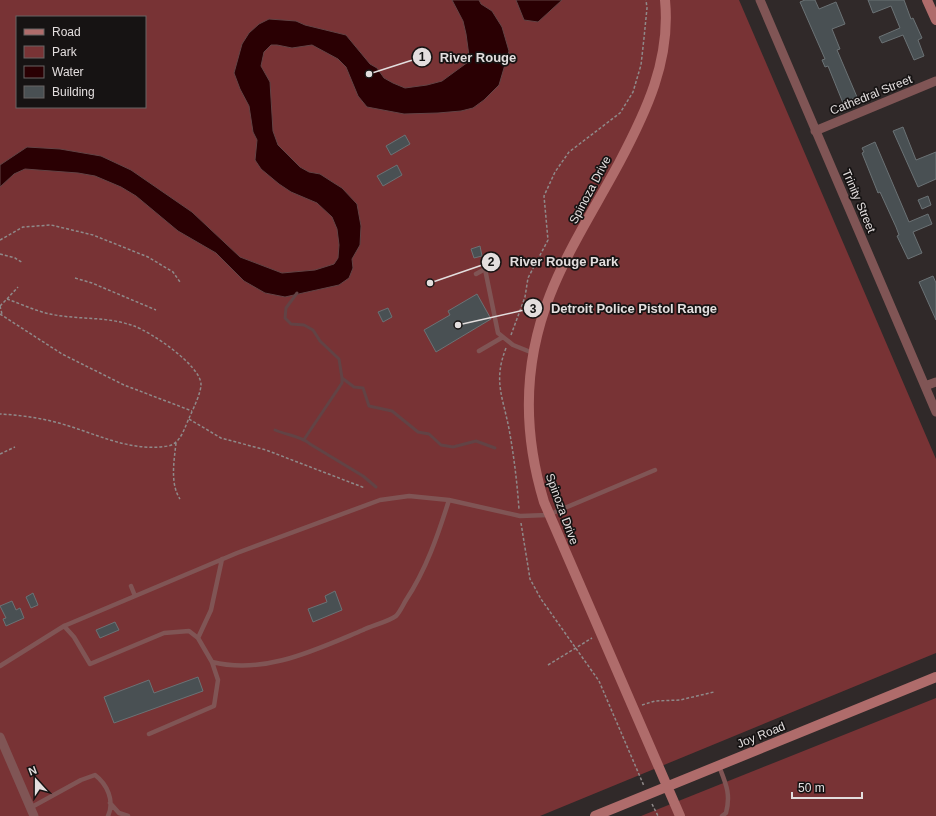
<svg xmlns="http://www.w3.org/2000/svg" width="936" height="816" font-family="Arial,sans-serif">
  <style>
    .green { fill: #783335; fill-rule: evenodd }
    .water { fill: #2a0003; stroke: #624345 }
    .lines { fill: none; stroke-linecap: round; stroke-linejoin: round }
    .stream { stroke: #624345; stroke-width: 3 }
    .building { fill: #495053; stroke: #6b7275 }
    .path { stroke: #8f8989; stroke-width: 1.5; stroke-dasharray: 3 2; stroke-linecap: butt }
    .lane { stroke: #805555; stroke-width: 4.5 }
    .street { stroke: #805555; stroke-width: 9 }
    .secondary { stroke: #af6c6b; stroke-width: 10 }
    .labels { text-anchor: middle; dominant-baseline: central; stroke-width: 3.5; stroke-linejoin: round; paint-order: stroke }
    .street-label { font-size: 12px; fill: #e3dede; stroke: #161313 }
    .leader { fill: none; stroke: #e3dede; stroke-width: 1.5 }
    .callout-dot { fill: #e3dede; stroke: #161313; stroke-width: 1.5 }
    .mark-label { font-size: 12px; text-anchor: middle; font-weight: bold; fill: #111 }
    .callout-label { font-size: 13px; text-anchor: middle; font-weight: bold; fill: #e3dede; stroke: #161313; stroke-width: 3.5; stroke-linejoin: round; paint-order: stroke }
  </style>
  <rect width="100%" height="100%" fill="#302929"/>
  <!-- green -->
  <path class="green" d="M0,0H739L936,459V653L540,816H0ZM17,17H145V107H17Z
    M936,698V816H641Z"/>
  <!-- water -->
  <path class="water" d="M452,0H479L481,4L492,11L502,27L509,51L499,85L484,100L473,108L461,111L438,113L404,114L367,107L358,96L346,67L338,59L312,45L292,48L277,45H271L264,52L261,66L270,82L273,131L278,145L300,167L309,172L320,174L334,183L342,188L357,204L361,226L360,245L352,259L353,268L349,278L339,285L285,297L265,293L244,281L216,253L178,231L136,196L121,187L95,176L78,173L25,169L14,174L0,187V165L27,147L60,149L101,156L131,170L192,212L240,257L282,273L315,270L334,264L338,258L339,245L337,229L332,217L317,203L291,192L279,184L261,169L255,160L257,140L253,132L249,106L240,89L234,73L242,44L249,33L259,24L269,19L296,21L305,25L346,35L370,64L377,68L384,78L393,83L405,88L427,85L442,81L468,62L469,56L466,34L463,21Z
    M516,0H562L538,22L524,20Z"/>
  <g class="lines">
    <!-- stream -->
    <path class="stream" d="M297,293L286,308L285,318L291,324L304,325L313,330L320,341L339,359L342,378L354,387L363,388L369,406L392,411L418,432L429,434L441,445L453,447L476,441L495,448
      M275,430C286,435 302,436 310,444L363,476L376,487
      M305,438C317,420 330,401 342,383V378"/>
  </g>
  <!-- building -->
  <path class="building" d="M805,0H815L819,9L836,2L845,24L832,29L840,49L837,50L857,97L843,103L828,66L825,67L822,60L825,59L800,2Z
    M868,0H904L911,19L913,18L922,38L918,40L924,56L914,60L903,35L882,43L879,37L900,28L891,6L873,13Z
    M903,127L916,160L936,152V179L918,187L893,131Z
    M405,135L410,144L391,155L386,146Z
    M875,142L909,222L928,214L932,224L913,232L922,253L908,259L897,236L899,235L896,227L880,192L878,193L862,153L864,152L862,148Z
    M397,165L402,175L383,186L377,176Z
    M928,196L931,205L922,209L918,200Z
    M480,246L482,256L474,258L471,249Z
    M933,276L936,283V320L919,282Z
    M477,294L491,319L436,352L424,330L450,315L448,311Z
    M388,308L392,317L383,322L378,312Z
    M335,591L342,610L313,622L308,609L327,602L325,596Z
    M33,593L38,605L31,608L26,597Z
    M12,601L16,610L20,608L24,618L6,626L3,619L6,618L0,606Z
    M115,622L119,630L100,638L96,630Z
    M198,677L203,691L114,723L104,697L149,680L154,693Z"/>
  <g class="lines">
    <!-- path -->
    <path class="path" d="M0,240L23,227L51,225L93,235L148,257L173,272L180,282
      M0,254L15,258L23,263
      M75,278L92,283L156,310
      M7,299L18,287
      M0,306L7,299C21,304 36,311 50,314C78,320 107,316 134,326C151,332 200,365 201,384C201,393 194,407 190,416C185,426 181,444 168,446C127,453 90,430 51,421C34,417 17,415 0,414
      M0,306L2,314
      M0,314L62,354L124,385L192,411
      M511,335L525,297L528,278L548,240L544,196L555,172L569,152L620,113L633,92L641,65L644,38L647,8L646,0
      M506,348C493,381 503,397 509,429C514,456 517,482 519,509
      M189,419L221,438L266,450L365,488
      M176,443C174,461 170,484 180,499
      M0,454L15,447
      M521,523L530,579L541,599L599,681L644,786
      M548,665L592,638
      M642,705L655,701L680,700L714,692
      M652,804L658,816"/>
    <!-- lane -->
    <path class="lane" d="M476,274L485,269L498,333L513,345L533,353
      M479,351L503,337
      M131,586L135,596
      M64,626L74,637L90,664L164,633L189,631L198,638L212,662C265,675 315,650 363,630C371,626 390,621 396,616C400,612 403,605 406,600C426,570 438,535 449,500
      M198,638L211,610L222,559
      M0,666L64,626L237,553L380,500L409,496L449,500L520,516L548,515L655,470
      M149,734L214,706L218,680L212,662
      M719,766C726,784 731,794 726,813L722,816
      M110,803L119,813L128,816
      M30,808L81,780L95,775C107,784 115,801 108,816"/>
    <!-- street -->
    <path class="street" d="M760,0L936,412
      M815,131L936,81
      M925,386L936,382
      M0,737L34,816"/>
    <!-- secondary -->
    <path class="secondary" d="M665,0C671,60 646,112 619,163C596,206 567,251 550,295C523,363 523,433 544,502L680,816
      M927,0L936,20
      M595,816L936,677"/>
  </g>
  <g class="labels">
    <!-- street labels -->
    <g class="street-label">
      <text transform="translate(871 95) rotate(-22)">Cathedral Street</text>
      <text transform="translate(590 190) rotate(-62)">Spinoza Drive</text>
      <text transform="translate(859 201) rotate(67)">Trinity Street</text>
      <text transform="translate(562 509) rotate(70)">Spinoza Drive</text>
      <text transform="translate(761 735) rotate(-22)">Joy Road</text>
    </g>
  </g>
  <!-- callouts -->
  <path class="leader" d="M369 74L422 57M430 283L491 262M458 325L533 308"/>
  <g class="callout-dot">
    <circle cx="369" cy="74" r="4"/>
    <circle cx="430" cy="283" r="4"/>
    <circle cx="458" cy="325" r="4"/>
    <circle cx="422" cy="57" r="10"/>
    <circle cx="491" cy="262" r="10"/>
    <circle cx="533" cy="308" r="10"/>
  </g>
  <g class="mark-label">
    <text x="422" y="61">1</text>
    <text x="491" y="266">2</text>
    <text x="533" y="313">3</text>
  </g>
  <g class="callout-label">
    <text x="478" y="62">River Rouge</text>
    <text x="564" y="266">River Rouge Park</text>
    <text x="634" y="313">Detroit Police Pistol Range</text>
  </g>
  <!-- legend -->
  <rect x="16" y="16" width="130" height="92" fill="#161313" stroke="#686464"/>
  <rect x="24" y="29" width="20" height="6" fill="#af6c6b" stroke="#686464"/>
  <text x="52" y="36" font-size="12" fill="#e3dede">Road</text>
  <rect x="24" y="46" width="20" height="12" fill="#783335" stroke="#686464"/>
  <text x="52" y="56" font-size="12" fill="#e3dede">Park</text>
  <rect x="24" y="66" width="20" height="12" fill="#2a0003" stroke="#686464"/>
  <text x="52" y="76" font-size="12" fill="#e3dede">Water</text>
  <rect x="24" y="86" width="20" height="12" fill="#495053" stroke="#686464"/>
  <text x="52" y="96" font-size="12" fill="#e3dede">Building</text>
  <!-- north arrow -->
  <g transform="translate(36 780) rotate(339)" stroke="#161313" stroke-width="3" paint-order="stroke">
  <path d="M0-3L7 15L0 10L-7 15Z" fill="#e3dede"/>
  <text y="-6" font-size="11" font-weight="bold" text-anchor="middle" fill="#e3dede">N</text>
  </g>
  <!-- scale -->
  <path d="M792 792v6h70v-6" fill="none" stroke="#e3dede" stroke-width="2"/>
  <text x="798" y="792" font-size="12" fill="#e3dede" stroke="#161313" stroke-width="3" paint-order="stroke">50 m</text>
</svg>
